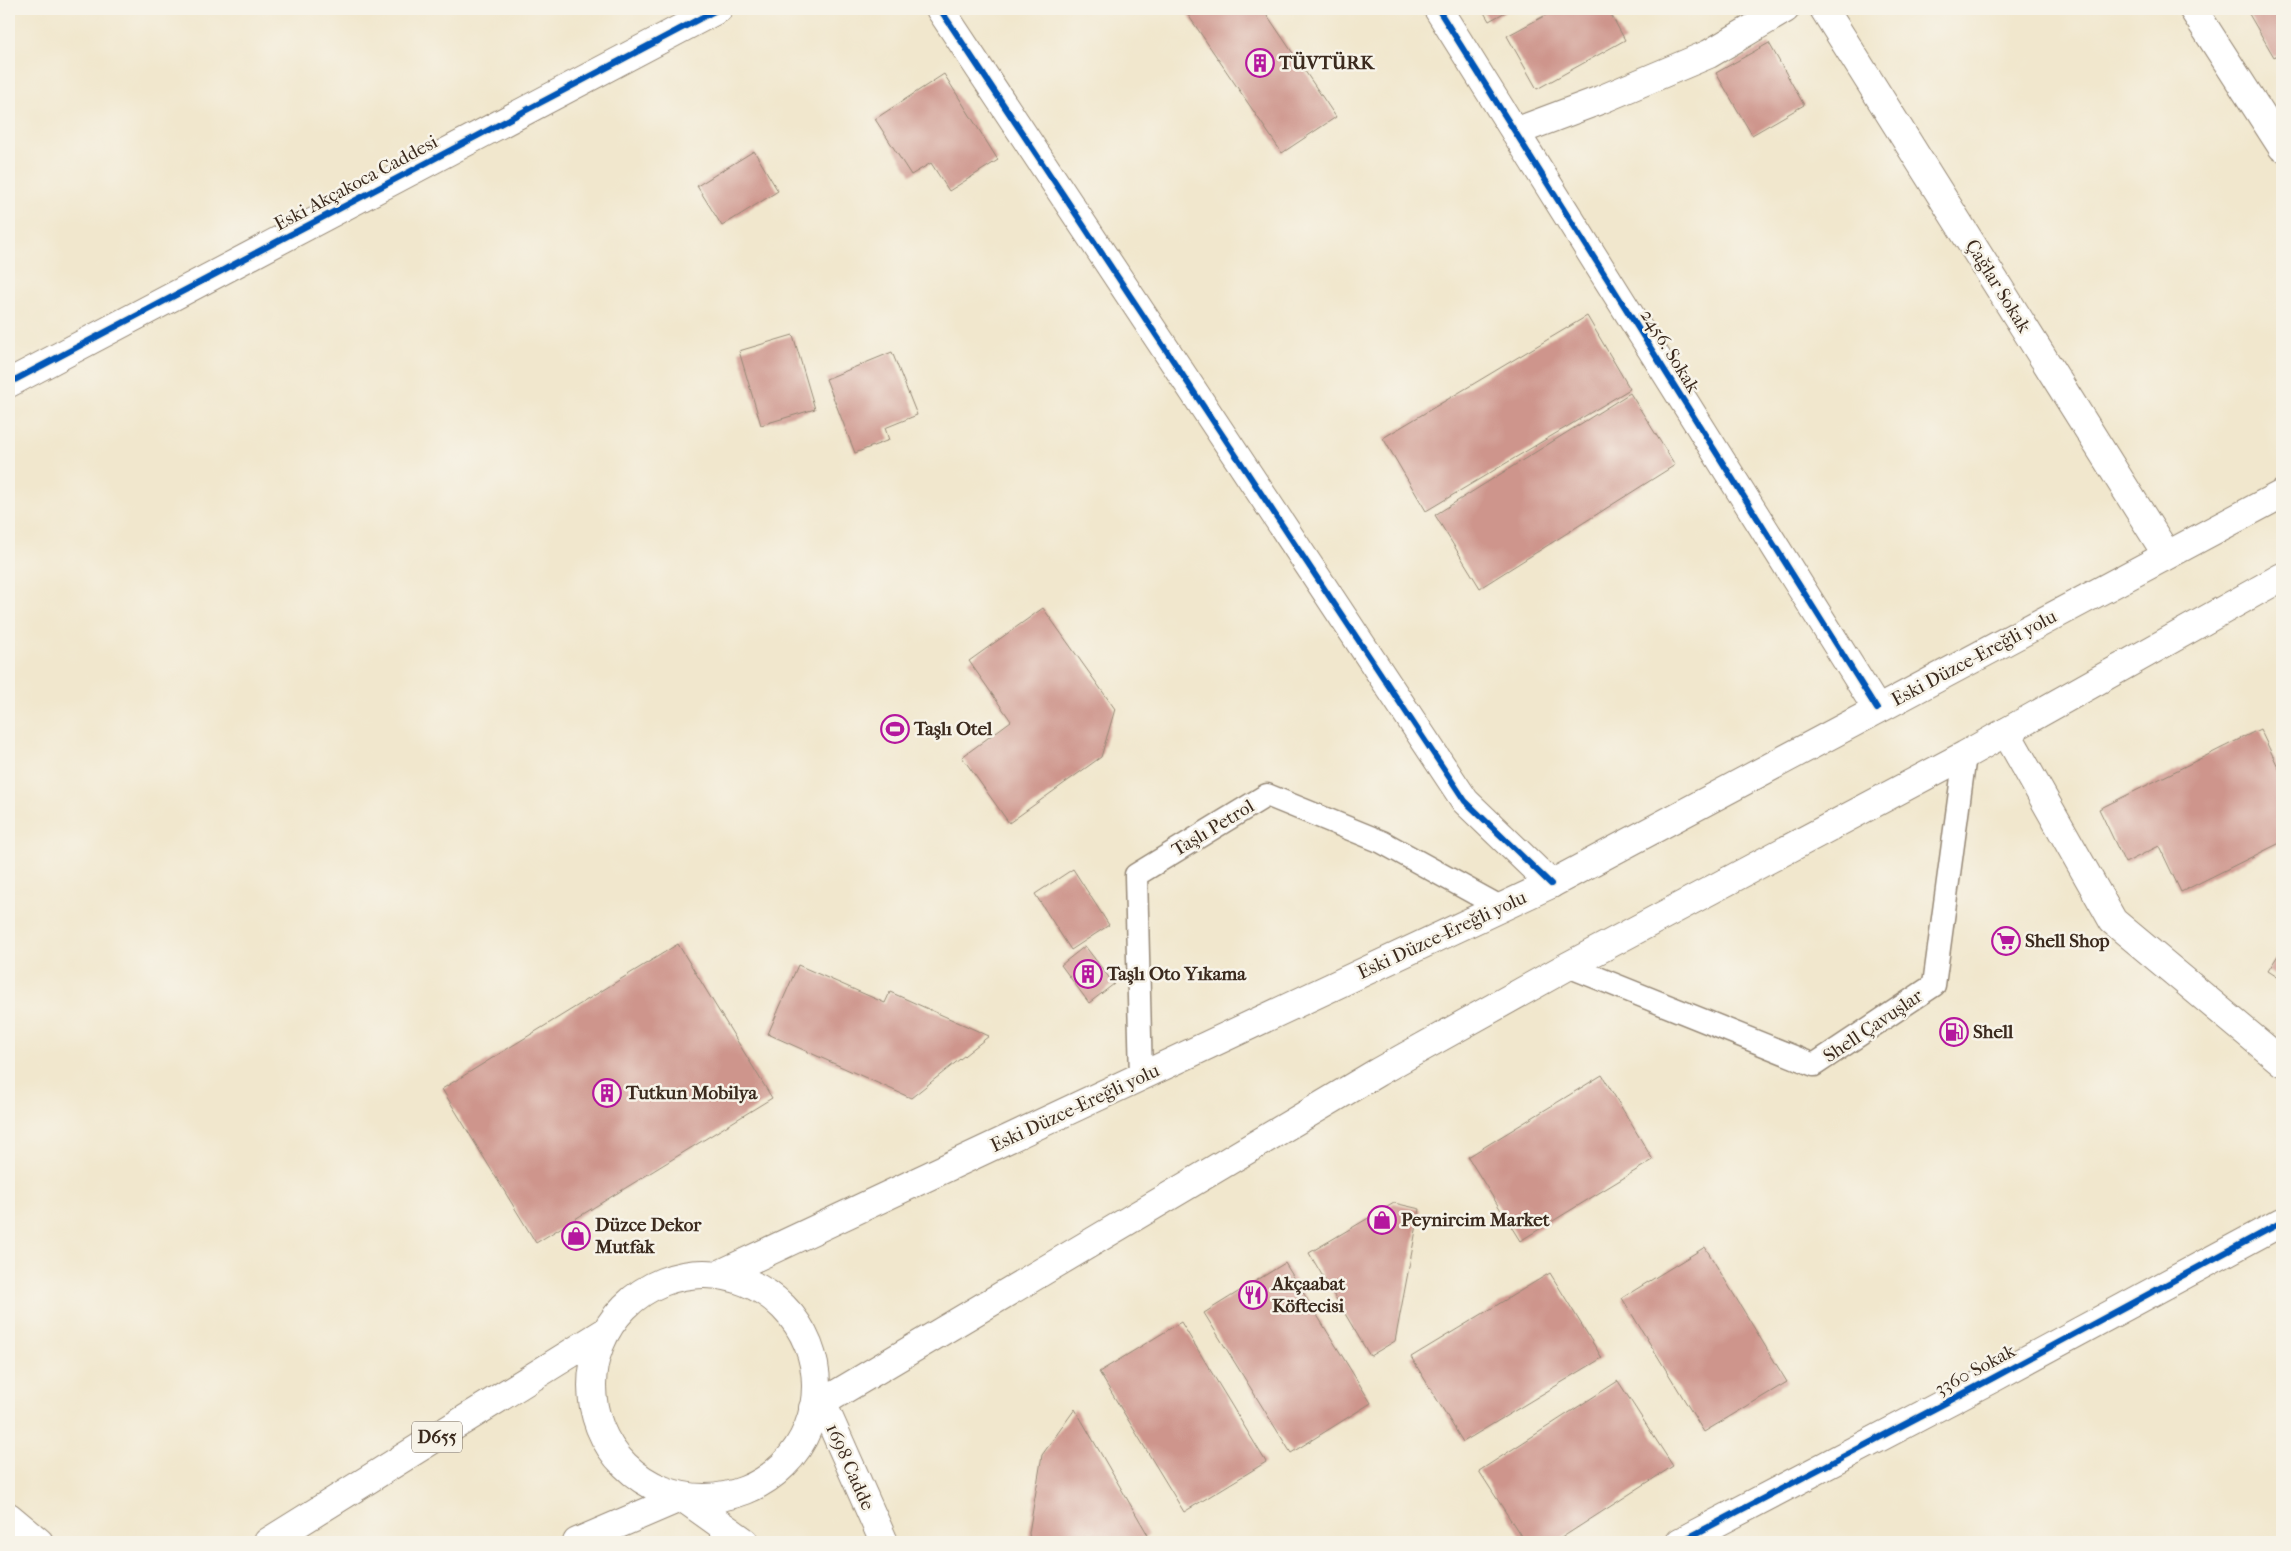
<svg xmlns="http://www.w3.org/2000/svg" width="2291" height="1551" font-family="'IM FELL French Canon',serif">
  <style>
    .building { fill: #ce958c }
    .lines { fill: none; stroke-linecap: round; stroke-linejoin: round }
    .lane-casing { stroke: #968876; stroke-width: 25 }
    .street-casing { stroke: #968876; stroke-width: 30 }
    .secondary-casing { stroke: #968876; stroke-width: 30 }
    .primary-casing { stroke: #968876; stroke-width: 30 }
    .lane { stroke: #fff; stroke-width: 22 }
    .street { stroke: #fff; stroke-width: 28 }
    .secondary { stroke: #fff; stroke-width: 28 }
    .primary { stroke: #fff; stroke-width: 28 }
    .cycleway-casing { stroke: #f7f3e8; stroke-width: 9 }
    .cycleway { stroke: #0057b8; stroke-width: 6 }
    .labels { text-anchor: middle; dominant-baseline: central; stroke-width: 5; stroke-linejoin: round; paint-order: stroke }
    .shield { fill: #f7f3e8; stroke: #73665b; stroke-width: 1 }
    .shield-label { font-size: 18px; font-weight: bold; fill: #3b2a1e }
    .poi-label { font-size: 19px; font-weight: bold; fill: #3b2a1e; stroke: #f7f3e8; text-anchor: start }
    .street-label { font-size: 19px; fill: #3b2a1e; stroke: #f7f3e8 }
  </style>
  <rect width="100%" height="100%" fill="#f7f3e8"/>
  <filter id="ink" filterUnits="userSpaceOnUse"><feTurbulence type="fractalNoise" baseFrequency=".02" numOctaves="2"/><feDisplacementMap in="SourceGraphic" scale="10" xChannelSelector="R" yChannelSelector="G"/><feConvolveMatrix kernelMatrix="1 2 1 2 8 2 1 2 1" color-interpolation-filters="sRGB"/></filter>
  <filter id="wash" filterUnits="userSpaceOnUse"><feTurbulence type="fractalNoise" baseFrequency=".0096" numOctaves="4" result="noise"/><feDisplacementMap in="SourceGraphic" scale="20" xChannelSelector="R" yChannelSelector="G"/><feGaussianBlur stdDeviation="1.12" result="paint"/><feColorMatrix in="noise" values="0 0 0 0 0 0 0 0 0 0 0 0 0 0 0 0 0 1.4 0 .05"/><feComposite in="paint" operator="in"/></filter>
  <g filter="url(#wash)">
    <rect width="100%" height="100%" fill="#f1e7cd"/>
    <g id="blocks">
      <!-- building -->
      <path class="building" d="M1184,9H1263L1336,117L1282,153Z
        M1482,9H1511L1489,21Z
        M1557,9H1608L1625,40L1537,89L1507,36Z
        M2246,9H2282V52L2274,57Z
        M1769,43L1804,105L1752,135L1716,73Z
        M944,74L998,160L949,191L931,163L911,175L875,119Z
        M754,151L778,191L722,226L697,186Z
        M1587,316L1630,389L1426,511L1383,438Z
        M793,335L815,409L761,425L739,351Z
        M892,352L917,415L885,428L889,440L855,453L826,379Z
        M1630,393L1675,465L1480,588L1435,515Z
        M1043,608L1115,709L1101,757L1009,823L962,757L1011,721L969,661Z
        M2260,729L2282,775V842L2181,892L2159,846L2125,863L2099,809Z
        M1073,869L1109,925L1071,950L1035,894Z
        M678,944L772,1098L536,1243L442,1089Z
        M1085,946L1114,984L1089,1003L1061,965Z
        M2282,949V980L2268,971Z
        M798,965L885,1003L890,992L989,1036L911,1098L768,1034Z
        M1602,1075L1653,1160L1520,1241L1468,1157Z
        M1394,1203L1420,1209L1395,1341L1370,1356L1309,1253Z
        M1705,1247L1787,1382L1704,1432L1622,1298Z
        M1285,1263L1371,1403L1291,1453L1204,1313Z
        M1550,1273L1602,1358L1463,1442L1411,1357Z
        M1181,1322L1266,1462L1184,1512L1099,1372Z
        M1618,1381L1673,1466L1555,1542H1525L1479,1471Z
        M1075,1409L1148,1535L1136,1542H1030L1029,1533L1042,1455Z"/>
    </g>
  </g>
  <g filter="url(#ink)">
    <use href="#blocks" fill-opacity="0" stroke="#968876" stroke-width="1"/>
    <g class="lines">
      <defs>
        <path id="lane" d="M1568,966L1814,1065L1934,985L1965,755
          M1141,1077L1136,875L1267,795L1382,842L1500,907"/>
        <path id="street" d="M940,9L1465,801L1551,884
          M1438,9L1877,709
          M1824,9L2167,555
          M2193,9L2282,147
          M1515,132L1600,100L1709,54L1785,9
          M2006,732L2113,921L2282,1062
          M9,1517L39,1542
          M1680,1542L1993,1378L2282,1222"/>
        <path id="secondary" d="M9,383L718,9
          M817,1391L884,1542
          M682,1497L745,1542"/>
        <path id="primary" d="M592 1386a112 112 0 1 1 224 0a112 112 0 1 1-224 0Z
          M718,1275L1551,884L2282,494
          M813,1408L1378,1072L1568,966L1965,755L2282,577
          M268,1542L605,1332
          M577,1542L682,1497"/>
      </defs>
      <!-- lane casing -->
      <use href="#lane" class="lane-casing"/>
      <!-- street casing -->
      <use href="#street" class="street-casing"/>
      <!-- secondary casing -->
      <use href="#secondary" class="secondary-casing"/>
      <!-- primary casing -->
      <use href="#primary" class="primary-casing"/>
      <!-- lane -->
      <use href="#lane" class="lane"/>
      <!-- street -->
      <use href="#street" class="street"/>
      <!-- secondary -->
      <use href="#secondary" class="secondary"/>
      <!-- primary -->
      <use href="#primary" class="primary"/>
      <defs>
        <path id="cycleway" d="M940,9L1465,801L1551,884
          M1438,9L1877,709
          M9,383L718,9
          M1680,1542L1993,1378L2282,1222"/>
      </defs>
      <!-- cycleway casing -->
      <use href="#cycleway" class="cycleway-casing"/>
      <!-- cycleway -->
      <use href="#cycleway" class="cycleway"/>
    </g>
  </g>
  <!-- icons -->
  <defs>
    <symbol id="building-ring" viewBox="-11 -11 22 22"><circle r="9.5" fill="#f7f3e8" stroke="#b5179e" stroke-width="1.5"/><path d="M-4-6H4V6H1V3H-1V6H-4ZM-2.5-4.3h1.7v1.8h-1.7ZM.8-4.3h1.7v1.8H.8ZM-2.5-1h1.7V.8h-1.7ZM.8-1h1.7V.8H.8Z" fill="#b5179e"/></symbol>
    <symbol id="stadium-ring" viewBox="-11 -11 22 22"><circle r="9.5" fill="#f7f3e8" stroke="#b5179e" stroke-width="1.5"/><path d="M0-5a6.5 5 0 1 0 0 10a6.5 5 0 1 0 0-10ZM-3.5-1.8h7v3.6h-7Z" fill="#b5179e"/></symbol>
    <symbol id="supermarket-ring" viewBox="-11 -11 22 22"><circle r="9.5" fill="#f7f3e8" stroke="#b5179e" stroke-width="1.5"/><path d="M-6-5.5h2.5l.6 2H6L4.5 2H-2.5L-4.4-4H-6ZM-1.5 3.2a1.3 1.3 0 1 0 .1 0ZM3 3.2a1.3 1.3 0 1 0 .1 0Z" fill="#b5179e"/></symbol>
    <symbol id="fuel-ring" viewBox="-11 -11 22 22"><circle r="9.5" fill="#f7f3e8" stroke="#b5179e" stroke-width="1.5"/><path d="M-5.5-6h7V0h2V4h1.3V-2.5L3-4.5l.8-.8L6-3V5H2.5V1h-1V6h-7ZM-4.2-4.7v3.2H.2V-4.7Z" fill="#b5179e"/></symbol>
    <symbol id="shop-ring" viewBox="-11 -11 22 22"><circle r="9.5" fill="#f7f3e8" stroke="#b5179e" stroke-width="1.5"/><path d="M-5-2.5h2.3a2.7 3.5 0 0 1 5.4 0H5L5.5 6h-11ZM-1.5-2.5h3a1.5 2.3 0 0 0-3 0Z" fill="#b5179e"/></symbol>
    <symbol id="restaurant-ring" viewBox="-11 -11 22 22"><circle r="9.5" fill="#f7f3e8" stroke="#b5179e" stroke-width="1.5"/><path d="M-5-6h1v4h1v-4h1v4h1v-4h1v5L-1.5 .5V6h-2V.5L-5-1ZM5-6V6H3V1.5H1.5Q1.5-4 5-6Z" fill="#b5179e"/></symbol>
  </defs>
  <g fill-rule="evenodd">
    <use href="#building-ring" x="1244" y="47" width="32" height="32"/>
    <use href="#stadium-ring" x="879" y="713" width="32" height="32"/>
    <use href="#supermarket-ring" x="1990" y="925" width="32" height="32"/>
    <use href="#building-ring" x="1072" y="958" width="32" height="32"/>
    <use href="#fuel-ring" x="1938" y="1016" width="32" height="32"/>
    <use href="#building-ring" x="591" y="1077" width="32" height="32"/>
    <use href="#shop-ring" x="1366" y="1204" width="32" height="32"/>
    <use href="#shop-ring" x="560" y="1220" width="32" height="32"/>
    <use href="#restaurant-ring" x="1237" y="1279" width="32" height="32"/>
  </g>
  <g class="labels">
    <!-- shield labels -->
    <rect class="shield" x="412" y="1421.5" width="50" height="31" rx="4"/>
    <g class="shield-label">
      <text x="437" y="1437">D655</text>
    </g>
    <!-- poi labels -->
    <g class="poi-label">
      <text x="1279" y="63">TÜVTÜRK</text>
      <text x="914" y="729">Taşlı Otel</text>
      <text x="2025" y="941">Shell Shop</text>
      <text x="1107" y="974">Taşlı Oto Yıkama</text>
      <text x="1973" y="1032">Shell</text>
      <text x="626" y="1093">Tutkun Mobilya</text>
      <text x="1401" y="1220">Peynircim Market</text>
      <text x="595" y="1225">Düzce Dekor<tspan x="595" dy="22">Mutfak</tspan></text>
      <text x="1272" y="1284">Akçaabat<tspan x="1272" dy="22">Köftecisi</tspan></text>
    </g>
    <!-- street labels -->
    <g class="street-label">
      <text transform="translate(356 183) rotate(-28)">Eski Akçakoca Caddesi</text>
      <text transform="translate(1998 286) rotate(58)">Çağlar Sokak</text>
      <text transform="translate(1670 351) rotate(58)">2456. Sokak</text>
      <text transform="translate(1974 658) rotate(-28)">Eski Düzce-Ereğli yolu</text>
      <text transform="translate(1213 828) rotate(-31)">Taşlı Petrol</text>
      <text transform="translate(1442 935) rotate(-25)">Eski Düzce-Ereğli yolu</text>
      <text transform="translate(1873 1026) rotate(-34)">Shell Çavuşlar</text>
      <text transform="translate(1075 1108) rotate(-25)">Eski Düzce-Ereğli yolu</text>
      <text transform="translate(1975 1370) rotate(-28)">3360 Sokak</text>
      <text transform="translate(850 1467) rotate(66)">1698 Cadde</text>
    </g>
  </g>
  <!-- margin -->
  <rect width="2291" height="1551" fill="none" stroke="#f7f3e8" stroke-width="30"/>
</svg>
